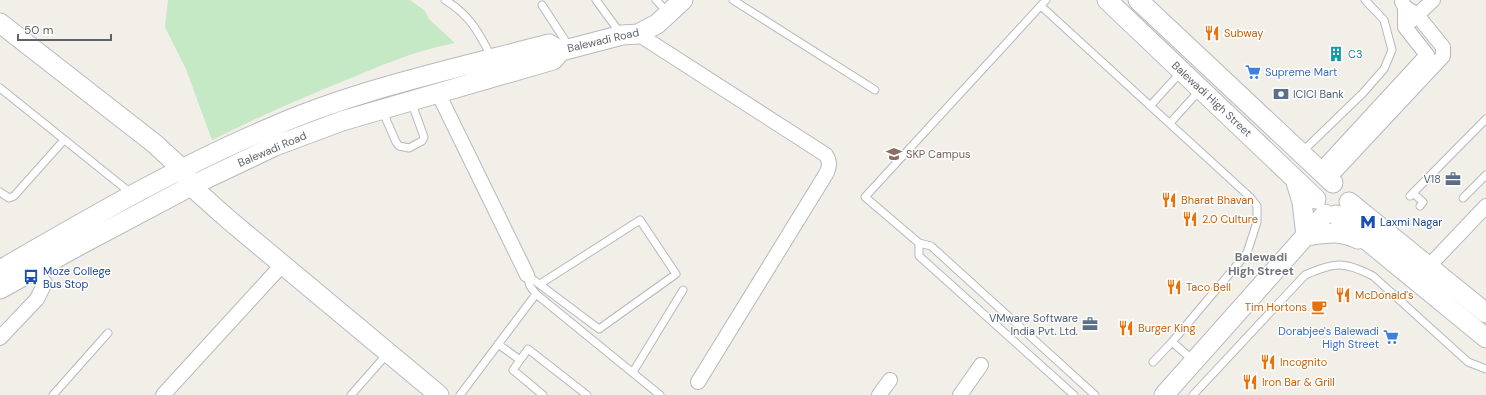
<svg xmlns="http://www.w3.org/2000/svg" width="1486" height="395" font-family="'DM Sans',sans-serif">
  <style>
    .green { fill: #c5e8c5 }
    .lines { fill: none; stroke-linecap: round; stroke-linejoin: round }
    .lane-casing { stroke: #b5b8bc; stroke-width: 9 }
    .street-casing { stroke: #b5b8bc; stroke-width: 16 }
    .secondary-casing { stroke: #b6babf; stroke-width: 21 }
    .lane { stroke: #fff; stroke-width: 7 }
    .street { stroke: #fff; stroke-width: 14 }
    .secondary { stroke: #fff; stroke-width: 19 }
    .labels { text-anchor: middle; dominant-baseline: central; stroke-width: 3; stroke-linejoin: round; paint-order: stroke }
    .food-label { font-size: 11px; fill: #c56008; stroke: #fff; text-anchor: start }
    .street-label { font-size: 11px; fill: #5f6368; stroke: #fff }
    .culture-label { font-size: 11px; fill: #0d838f; stroke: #fff; text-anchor: start }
    .shop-label { font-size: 11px; fill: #366cbe; stroke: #fff; text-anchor: start }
    .service-label { font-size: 11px; fill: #4e5e75; stroke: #fff; text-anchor: end }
    .education-label { font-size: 11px; fill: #785e54; stroke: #fff; text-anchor: start }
    .transit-label { font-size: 11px; fill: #164399; stroke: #fff; text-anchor: start }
    .neighbourhood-label { font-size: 12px; font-weight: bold; fill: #70757a; stroke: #fff }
  </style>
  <rect width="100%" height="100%" fill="#f1efe8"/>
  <!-- green -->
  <path class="green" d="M168,0H410L425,11L429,19L455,43C417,50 382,65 346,80C301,98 256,118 212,140L186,69L165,27Z"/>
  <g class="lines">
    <defs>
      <path id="lane" d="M445,0C470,15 479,33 492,58
        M596,0L621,34
        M656,0L668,13
        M733,0L875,90
        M542,5L570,48
        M1041,6L1250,197L1257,206V222L1247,253L1172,342L1194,361
        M0,88L132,194
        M1150,106L1181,72
        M382,110L396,142L399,146L409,148L422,141L424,137L411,101
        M1170,123L1200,90
        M1302,152L1363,93L1384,69L1392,50L1384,20L1365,0
        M0,192L9,198L14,196L64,140
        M1413,193L1423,202L1420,206
        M1410,196L1486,119
        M1463,198L1486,175
        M919,243L865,197L1046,0
        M527,275L599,329L676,274L640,220L540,284
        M527,275L530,286L536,294L660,395
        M498,344L520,360
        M1153,362L1172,342
        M633,372L683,290
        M53,395L108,333
        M351,395L388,353
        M460,395L536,294
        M543,395L513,370L528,349L587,395
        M1074,395L919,256V243L931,246L1095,395
        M1193,395L1305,275C1335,262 1344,261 1373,276L1468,362L1486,369"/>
      <path id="street" d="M1411,21L1433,0
        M638,34L826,155C830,162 830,166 826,174L698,382
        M438,93L527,275
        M1321,170L1427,55L1405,27V7L1402,2
        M1329,178L1443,56V47L1417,15L1405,7
        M1429,266L1486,206
        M0,338L37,299L45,283L34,270
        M163,395L282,265
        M879,395L890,380
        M960,395L981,365"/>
      <path id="secondary" d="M1107,0L1316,199
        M1138,0L1333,183
        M0,23L155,144L182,169L191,186L229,220L439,395
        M1295,179L1302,202L1306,236
        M1349,202L1486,313
        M1336,215L1486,338
        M1306,236C1327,233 1338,230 1358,239
        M0,270C88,219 177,167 272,127C359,89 457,68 549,44L561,51
        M0,289L78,246L191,186L275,146L342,121L553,60L561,51L622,35L638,34L657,24L683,0
        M1164,395L1325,214"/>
    </defs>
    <!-- lane casing -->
    <use href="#lane" class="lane-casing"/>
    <!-- street casing -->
    <use href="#street" class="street-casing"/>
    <!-- secondary casing -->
    <use href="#secondary" class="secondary-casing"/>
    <!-- lane -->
    <use href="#lane" class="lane"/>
    <!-- street -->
    <use href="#street" class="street"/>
    <!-- secondary -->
    <use href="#secondary" class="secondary"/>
  </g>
  <!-- icons -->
  <defs>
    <symbol id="restaurant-bare" viewBox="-9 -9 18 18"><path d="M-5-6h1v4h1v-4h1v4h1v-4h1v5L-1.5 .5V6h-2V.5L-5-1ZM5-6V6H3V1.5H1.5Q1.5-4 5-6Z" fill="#e8710a" stroke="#fff" stroke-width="2.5" paint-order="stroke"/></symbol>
    <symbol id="building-bare" viewBox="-9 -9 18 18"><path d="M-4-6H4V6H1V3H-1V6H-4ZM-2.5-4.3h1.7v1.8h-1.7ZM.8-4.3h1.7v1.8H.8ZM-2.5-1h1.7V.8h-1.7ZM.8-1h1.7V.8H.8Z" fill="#0f9aa8" stroke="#fff" stroke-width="2.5" paint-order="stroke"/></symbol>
    <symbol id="supermarket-bare" viewBox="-9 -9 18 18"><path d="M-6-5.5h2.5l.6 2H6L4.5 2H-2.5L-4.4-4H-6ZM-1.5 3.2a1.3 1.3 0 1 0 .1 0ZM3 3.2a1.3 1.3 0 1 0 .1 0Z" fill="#3f7fe0" stroke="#fff" stroke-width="2.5" paint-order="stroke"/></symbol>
    <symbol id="bank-bare" viewBox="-9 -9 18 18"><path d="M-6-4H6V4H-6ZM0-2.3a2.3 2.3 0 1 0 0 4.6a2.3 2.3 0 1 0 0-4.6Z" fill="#5c6f8a" stroke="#fff" stroke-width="2.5" paint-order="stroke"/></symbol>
    <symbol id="university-bare" viewBox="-9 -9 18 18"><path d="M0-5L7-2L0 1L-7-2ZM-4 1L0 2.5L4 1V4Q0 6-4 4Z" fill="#8d6e63" stroke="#fff" stroke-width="2.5" paint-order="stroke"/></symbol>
    <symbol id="office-bare" viewBox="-9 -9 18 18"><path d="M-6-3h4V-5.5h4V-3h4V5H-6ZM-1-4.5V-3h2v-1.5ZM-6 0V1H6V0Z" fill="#5c6f8a" stroke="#fff" stroke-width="2.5" paint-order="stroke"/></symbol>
    <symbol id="metro-bare" viewBox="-9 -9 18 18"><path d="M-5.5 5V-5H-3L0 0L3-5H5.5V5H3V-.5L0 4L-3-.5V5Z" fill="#1a4fb4" stroke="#fff" stroke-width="2.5" paint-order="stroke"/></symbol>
    <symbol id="bus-bare" viewBox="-9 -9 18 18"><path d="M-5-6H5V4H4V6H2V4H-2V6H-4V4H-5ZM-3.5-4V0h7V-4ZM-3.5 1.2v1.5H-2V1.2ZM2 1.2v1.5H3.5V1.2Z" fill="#1a4fb4" stroke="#fff" stroke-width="2.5" paint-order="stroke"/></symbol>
    <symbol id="cafe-bare" viewBox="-9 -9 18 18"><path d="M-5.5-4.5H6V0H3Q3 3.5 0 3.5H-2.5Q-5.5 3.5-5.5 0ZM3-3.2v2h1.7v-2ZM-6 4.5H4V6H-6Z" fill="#e8710a" stroke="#fff" stroke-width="2.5" paint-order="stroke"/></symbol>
  </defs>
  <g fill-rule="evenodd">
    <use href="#restaurant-bare" x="1201" y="22" width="22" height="22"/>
    <use href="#building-bare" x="1325" y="43" width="22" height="22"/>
    <use href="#supermarket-bare" x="1242" y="61" width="22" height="22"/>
    <use href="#bank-bare" x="1270" y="83" width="22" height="22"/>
    <use href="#university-bare" x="883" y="143" width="22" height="22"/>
    <use href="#office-bare" x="1442" y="168" width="22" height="22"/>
    <use href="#restaurant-bare" x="1158" y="189" width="22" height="22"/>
    <use href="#restaurant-bare" x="1179" y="208" width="22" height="22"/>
    <use href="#metro-bare" x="1357" y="211" width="22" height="22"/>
    <use href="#bus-bare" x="20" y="266" width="22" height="22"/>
    <use href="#restaurant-bare" x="1163" y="276" width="22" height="22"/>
    <use href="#restaurant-bare" x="1332" y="284" width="22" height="22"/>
    <use href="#cafe-bare" x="1308" y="296" width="22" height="22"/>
    <use href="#office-bare" x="1079" y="313" width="22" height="22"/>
    <use href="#restaurant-bare" x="1115" y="317" width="22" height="22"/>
    <use href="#supermarket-bare" x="1380" y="326" width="22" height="22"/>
    <use href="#restaurant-bare" x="1257" y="351" width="22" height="22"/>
    <use href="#restaurant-bare" x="1239" y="371" width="22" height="22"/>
  </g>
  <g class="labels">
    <!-- food labels -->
    <g class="food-label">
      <text x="1224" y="33">Subway</text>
      <text x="1181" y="200">Bharat Bhavan</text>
      <text x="1202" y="219">2.0 Culture</text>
      <text x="1186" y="287">Taco Bell</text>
      <text x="1355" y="295">McDonald's</text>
      <text x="1307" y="307" text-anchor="end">Tim Hortons</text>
      <text x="1138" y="328">Burger King</text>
      <text x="1280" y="362">Incognito</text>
      <text x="1262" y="382">Iron Bar &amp; Grill</text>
    </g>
    <!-- street labels -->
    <g class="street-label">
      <text transform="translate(603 40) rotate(-13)">Balewadi Road</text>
      <text transform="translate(1212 99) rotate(43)">Balewadi High Street</text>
      <text transform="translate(272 149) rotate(-23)">Balewadi Road</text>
    </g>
    <!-- culture labels -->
    <g class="culture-label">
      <text x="1348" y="54">C3</text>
    </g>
    <!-- shop labels -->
    <g class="shop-label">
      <text x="1265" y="72">Supreme Mart</text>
      <text x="1379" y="331" text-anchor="end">Dorabjee's Balewadi<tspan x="1379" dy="13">High Street</tspan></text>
    </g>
    <!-- service labels -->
    <g class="service-label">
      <text x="1293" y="94" text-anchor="start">ICICI Bank</text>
      <text x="1441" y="179">V18</text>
      <text x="1078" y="318">VMware Software<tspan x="1078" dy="13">India Pvt. Ltd.</tspan></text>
    </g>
    <!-- education labels -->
    <g class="education-label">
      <text x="906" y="154">SKP Campus</text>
    </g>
    <!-- transit labels -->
    <g class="transit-label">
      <text x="1380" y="222">Laxmi Nagar</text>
      <text x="43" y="271">Moze College<tspan x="43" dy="13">Bus Stop</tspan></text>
    </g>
    <!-- neighbourhood labels -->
    <g class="neighbourhood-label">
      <text x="1261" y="257">Balewadi<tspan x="1261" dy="14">High Street</tspan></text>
    </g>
  </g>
  <!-- scale -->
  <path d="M18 34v6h93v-6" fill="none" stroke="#5f6368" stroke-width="2"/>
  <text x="24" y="34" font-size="12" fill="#5f6368" stroke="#ffffff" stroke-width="3" paint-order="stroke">50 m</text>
</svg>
